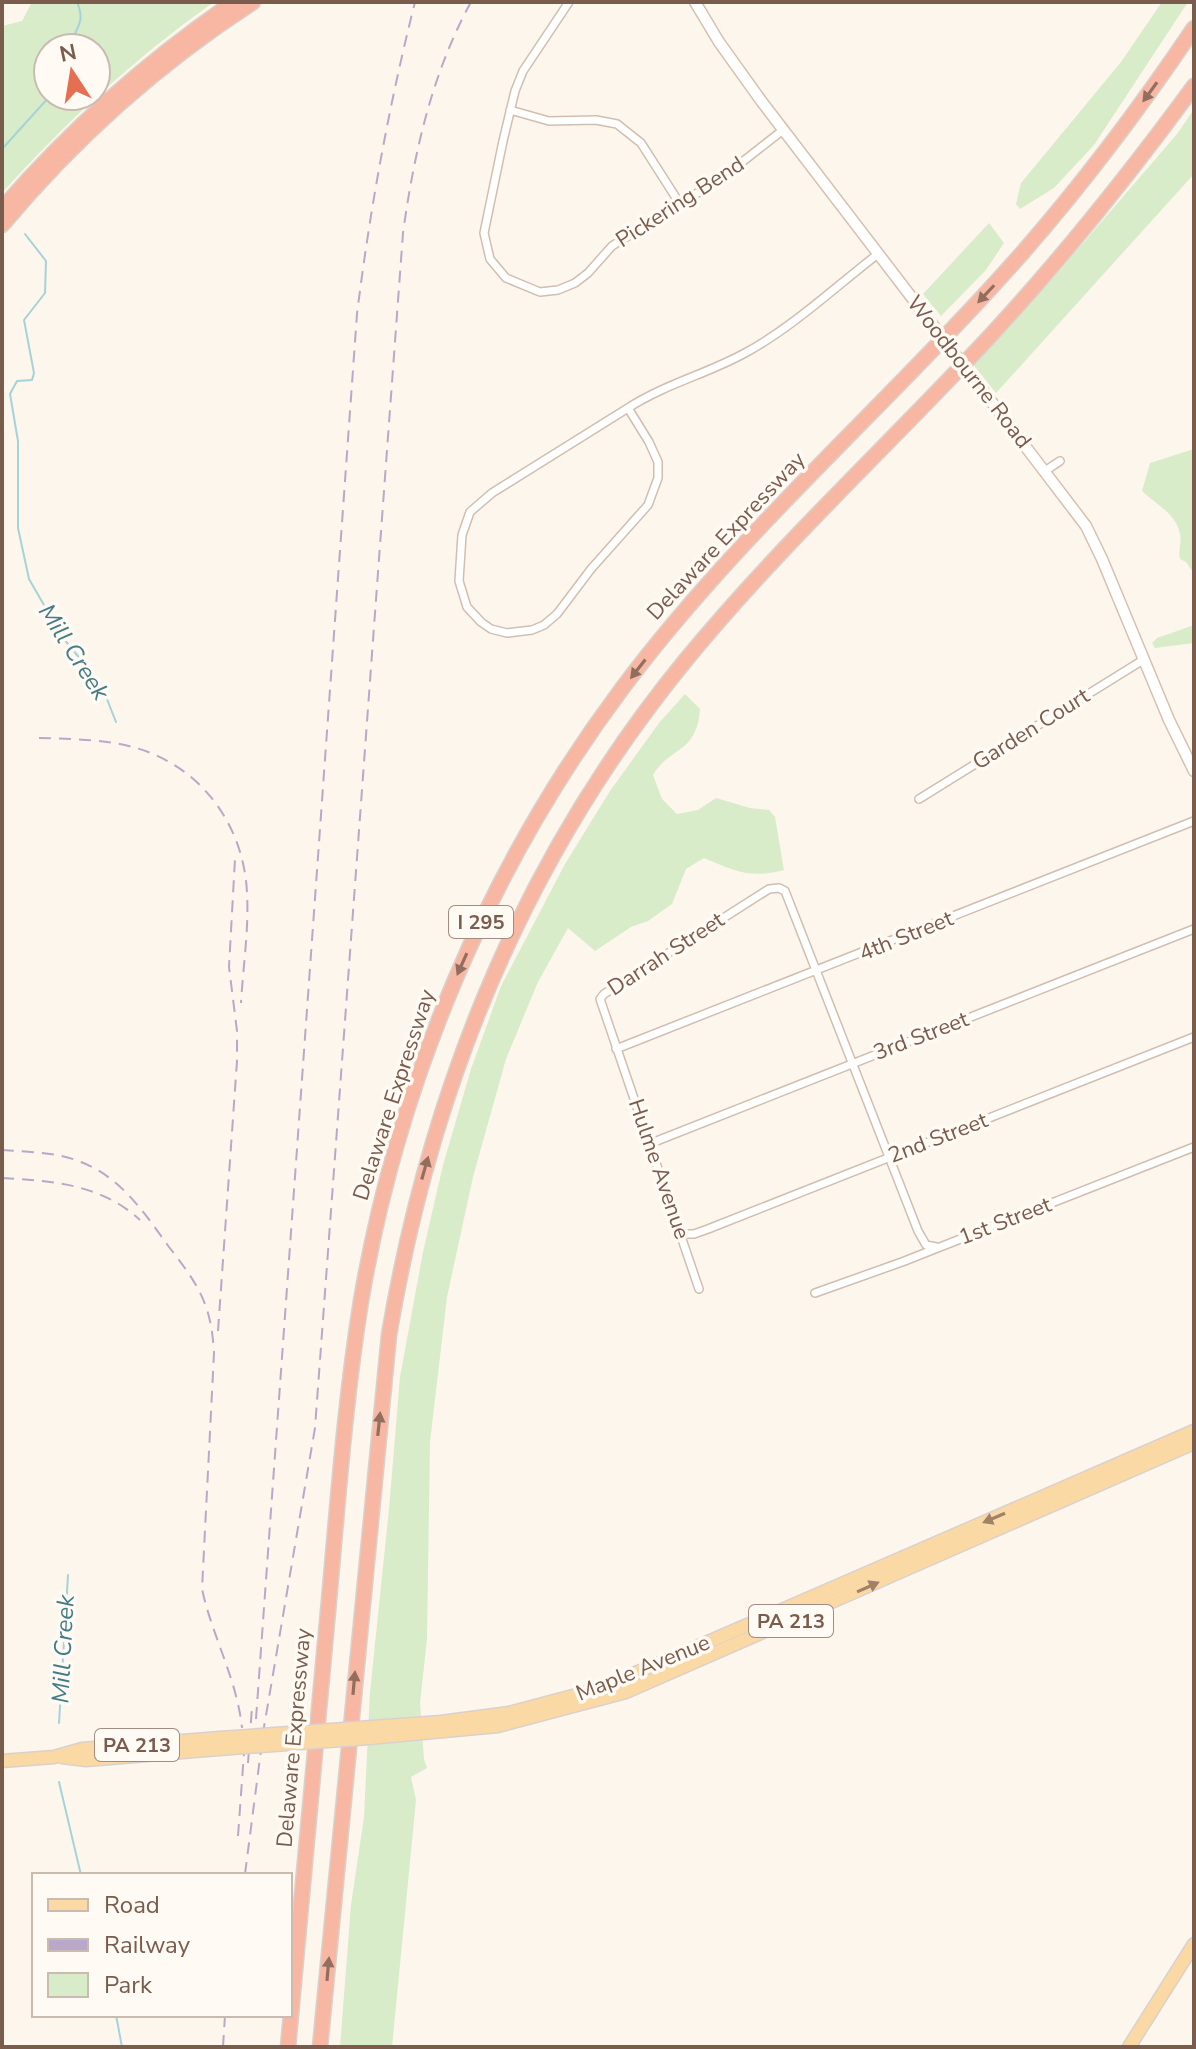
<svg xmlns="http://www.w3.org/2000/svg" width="1196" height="2049" font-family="'Nunito Sans',sans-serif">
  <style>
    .green { fill: #d8ecc9; fill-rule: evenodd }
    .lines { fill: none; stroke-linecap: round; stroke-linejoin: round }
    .stream { stroke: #a5d3da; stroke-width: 2 }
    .street-casing { stroke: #d1beb0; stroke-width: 10 }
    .secondary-casing { stroke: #d6c0b0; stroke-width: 13 }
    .primary-casing { stroke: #dad1cd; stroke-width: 15 }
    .highway-casing { stroke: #dad1cd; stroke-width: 17 }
    .street { stroke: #fff; stroke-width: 7 }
    .secondary { stroke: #fff; stroke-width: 10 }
    .primary { stroke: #fbd9a5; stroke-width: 12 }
    .highway { stroke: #f7b7a3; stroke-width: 14 }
    .rail { stroke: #b9a8c9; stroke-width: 2; stroke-dasharray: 12 8; stroke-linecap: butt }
    .secondary-bridge-casing { stroke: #d6c0b0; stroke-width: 13; stroke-linecap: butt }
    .primary-bridge-casing { stroke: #dad1cd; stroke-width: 15; stroke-linecap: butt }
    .secondary-bridge { stroke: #fff; stroke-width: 10 }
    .primary-bridge { stroke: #fbd9a5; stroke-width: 12 }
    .oneway { fill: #936e5e }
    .oneway2 { fill: #a18267 }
    .labels { text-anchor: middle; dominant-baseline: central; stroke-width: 7; stroke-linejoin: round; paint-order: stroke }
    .shield { fill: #fffaf3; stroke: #a28b7f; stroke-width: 2 }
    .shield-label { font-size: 20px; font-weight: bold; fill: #7a5c4d }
    .street-label { font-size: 22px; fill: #7a5c4d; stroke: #fffaf3 }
    .water-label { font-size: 24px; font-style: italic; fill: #437c86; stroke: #fffaf3 }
  </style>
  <rect width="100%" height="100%" fill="#fdf6ec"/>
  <!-- green -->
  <path class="green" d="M32,2H214C136,57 66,122 2,193V26L22,21ZM48,48H96V96H48Z
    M1162,2H1188L1094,145L1054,188L1020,209L1016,204L1021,183L1121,62Z
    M1194,109V174L996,393L972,363L1047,285L1177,134Z
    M989,223L1004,243L986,270L941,316L923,294Z
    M1194,449V574L1186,562L1180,559C1178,550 1182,542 1180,534C1176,513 1155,504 1142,491L1150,463Z
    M1194,625V643L1155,648L1152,643L1157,638Z
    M685,694L700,709C697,754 669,747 653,775L662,799L677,814L698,810L716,798L750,808L769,810L775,817L784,870C751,879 734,871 704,858L686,869L672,904L648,921L631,927L595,951L568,928L538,982L506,1059L473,1177L447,1297L430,1442L427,1639L420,1703L424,1759L427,1768L411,1777L416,1800L392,2047H340L351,1905L364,1817L370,1692L389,1509L400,1377L423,1252L443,1165L471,1069L501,986L565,864L610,791L659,723Z"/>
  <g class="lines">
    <!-- stream -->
    <path class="stream" d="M71,48C73,27 87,26 77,2
      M2,149L50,96
      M25,234L46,261L45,293L24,320L34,373L32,380L17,381L10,394L18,441V528L29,579L63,638L101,684L116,722
      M59,1723L68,1575
      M59,1782L81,1875
      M116,2015L122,2047"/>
    <defs>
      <path id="street" d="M569,2L523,71L515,91L503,141L484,233L490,259L506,278L540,292L558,290L575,283L588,273L612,246L723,177L783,130
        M510,110L549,121L596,120L617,124L641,143L680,204
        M628,408L649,442L658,462V478L648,505L591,569L557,614L544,625L532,630L507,633L491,629L481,622L467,607L459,581L462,535L470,512L492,493Z
        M628,408C665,384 707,374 745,353C793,327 835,287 878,254
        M1045,471L1060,461
        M919,799L1143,660
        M616,1049L1194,821
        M649,1144L1194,929
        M682,1234H694L708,1229L1194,1037
        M699,1289L600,999L604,994L769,889L779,888L785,891L918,1231L926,1245L936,1247
        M815,1293L902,1262L1194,1147"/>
      <path id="secondary" d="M695,2L719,42L762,102L932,324
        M974,379L1086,526L1102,559L1169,720L1194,771"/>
      <path id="primary" d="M372,1727L441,1722L509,1713L588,1692L653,1666L1194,1431
        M369,1738L498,1726L626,1692L1194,1443
        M62,1757L86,1760L219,1749
        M2,1761L54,1757L82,1749L220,1738
        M1129,2047L1194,1944"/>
      <path id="highway" d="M2,209C70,130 148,61 234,2
        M2,225C74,139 159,63 253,2
        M288,2047C301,1905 314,1764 327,1622C337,1515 344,1407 361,1301C398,1082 488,868 621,690C729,545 866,424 988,291C1064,209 1132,120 1194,28
        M320,2047L389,1335C431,1085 524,858 685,661C780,545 891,443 992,334C1065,255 1131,172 1194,86"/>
    </defs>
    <!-- street casing -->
    <use href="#street" class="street-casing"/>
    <!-- secondary casing -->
    <use href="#secondary" class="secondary-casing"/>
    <!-- primary casing -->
    <use href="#primary" class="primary-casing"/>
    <!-- highway casing -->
    <use href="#highway" class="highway-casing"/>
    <!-- street -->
    <use href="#street" class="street"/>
    <!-- secondary -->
    <use href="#secondary" class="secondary"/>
    <!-- primary -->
    <use href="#primary" class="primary"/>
    <!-- highway -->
    <use href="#highway" class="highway"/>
    <!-- rail -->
    <path class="rail" d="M39,738C71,739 106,739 136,748C202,767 244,826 247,893C249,930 243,967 241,1003
      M2,1150C28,1152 57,1152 81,1162C122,1178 145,1214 169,1247C183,1265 197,1283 205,1304C211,1320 213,1336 214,1353L202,1589C212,1636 237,1679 242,1728
      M2,1178C53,1181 101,1184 140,1220
      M218,1331L237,1061V1031L229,967L235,859
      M256,1719L357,314C370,209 389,105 415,2
      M248,1763L252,1707
      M238,1836L244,1753
      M245,1874L264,1727L315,1428L403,233C414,153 432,73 471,2
      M223,2047L225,2015"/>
    <defs>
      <path id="secondary-bridge" d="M932,324L974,379"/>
      <path id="primary-bridge" d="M220,1738L372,1727
        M219,1749L369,1738"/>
    </defs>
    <!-- secondary-bridge casing -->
    <use href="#secondary-bridge" class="secondary-bridge-casing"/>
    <!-- primary-bridge casing -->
    <use href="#primary-bridge" class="primary-bridge-casing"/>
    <!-- secondary-bridge -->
    <use href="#secondary-bridge" class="secondary-bridge"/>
    <!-- primary-bridge -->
    <use href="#primary-bridge" class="primary-bridge"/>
  </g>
  <!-- one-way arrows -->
  <defs><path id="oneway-solid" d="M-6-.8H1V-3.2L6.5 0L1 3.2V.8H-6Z" transform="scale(2)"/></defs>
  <g class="oneway">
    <use href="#oneway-solid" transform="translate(1150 92) rotate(126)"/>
    <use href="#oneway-solid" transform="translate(986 294) rotate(133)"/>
    <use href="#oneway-solid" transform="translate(638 669) rotate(128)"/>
    <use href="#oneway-solid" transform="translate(462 964) rotate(114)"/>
    <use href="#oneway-solid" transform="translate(425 1168) rotate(-74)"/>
    <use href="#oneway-solid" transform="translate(379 1424) rotate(-84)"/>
    <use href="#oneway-solid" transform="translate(354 1683) rotate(-85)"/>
    <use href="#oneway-solid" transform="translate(328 1969) rotate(-85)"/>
  </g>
  <g class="oneway2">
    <use href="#oneway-solid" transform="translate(994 1518) rotate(157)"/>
    <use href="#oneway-solid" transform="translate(868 1587) rotate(-24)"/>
  </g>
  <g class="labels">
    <!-- shield labels -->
    <g class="shield">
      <rect x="449" y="906" width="64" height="32" rx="6"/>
      <rect x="749" y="1605" width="84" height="32" rx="6"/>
      <rect x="95" y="1729" width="84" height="32" rx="6"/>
    </g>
    <g class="shield-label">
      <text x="481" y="922">I 295</text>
      <text x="791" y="1621">PA 213</text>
      <text x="137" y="1745">PA 213</text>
    </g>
    <!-- street labels -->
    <g class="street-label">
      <text transform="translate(680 202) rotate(-33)">Pickering Bend</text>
      <text transform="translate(969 372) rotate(52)">Woodbourne Road</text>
      <text transform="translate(726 536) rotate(-47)">Delaware Expressway</text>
      <text transform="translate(1031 729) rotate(-32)">Garden Court</text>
      <text transform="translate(906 936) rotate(-22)">4th Street</text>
      <text transform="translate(666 954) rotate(-33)">Darrah Street</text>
      <text transform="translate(921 1036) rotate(-21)">3rd Street</text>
      <text transform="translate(394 1095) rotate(-72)">Delaware Expressway</text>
      <text transform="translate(938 1138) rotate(-21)">2nd Street</text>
      <text transform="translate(659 1169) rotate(71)">Hulme Avenue</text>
      <text transform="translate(1005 1221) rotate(-21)">1st Street</text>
      <text transform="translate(643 1668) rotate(-22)">Maple Avenue</text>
      <text transform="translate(294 1738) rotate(-85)">Delaware Expressway</text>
    </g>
    <!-- water labels -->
    <g class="water-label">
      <text transform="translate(74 652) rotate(57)">Mill Creek</text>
      <text transform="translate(63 1649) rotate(-87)">Mill Creek</text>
    </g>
  </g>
  <!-- border -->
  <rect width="1196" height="2049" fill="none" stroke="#7a5c4d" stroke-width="8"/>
  <!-- legend -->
  <rect x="32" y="1873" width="260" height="144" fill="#fffaf3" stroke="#cabbb1" stroke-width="2"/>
  <rect x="48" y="1899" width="40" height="12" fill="#fbd9a5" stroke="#cabbb1" stroke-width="2"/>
  <text x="104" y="1913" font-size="24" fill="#7a5c4d">Road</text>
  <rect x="48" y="1939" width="40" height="12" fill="#b9a8c9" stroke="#cabbb1" stroke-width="2"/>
  <text x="104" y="1953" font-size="24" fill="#7a5c4d">Railway</text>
  <rect x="48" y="1973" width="40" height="24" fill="#d8ecc9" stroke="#cabbb1" stroke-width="2"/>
  <text x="104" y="1993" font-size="24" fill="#7a5c4d">Park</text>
  <!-- north arrow -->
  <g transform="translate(72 72) rotate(348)"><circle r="38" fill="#fffaf3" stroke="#cabbb1" stroke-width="2"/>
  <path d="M0-6L14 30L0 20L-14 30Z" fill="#e76f51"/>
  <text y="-12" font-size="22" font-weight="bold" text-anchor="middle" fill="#7a5c4d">N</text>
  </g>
</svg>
